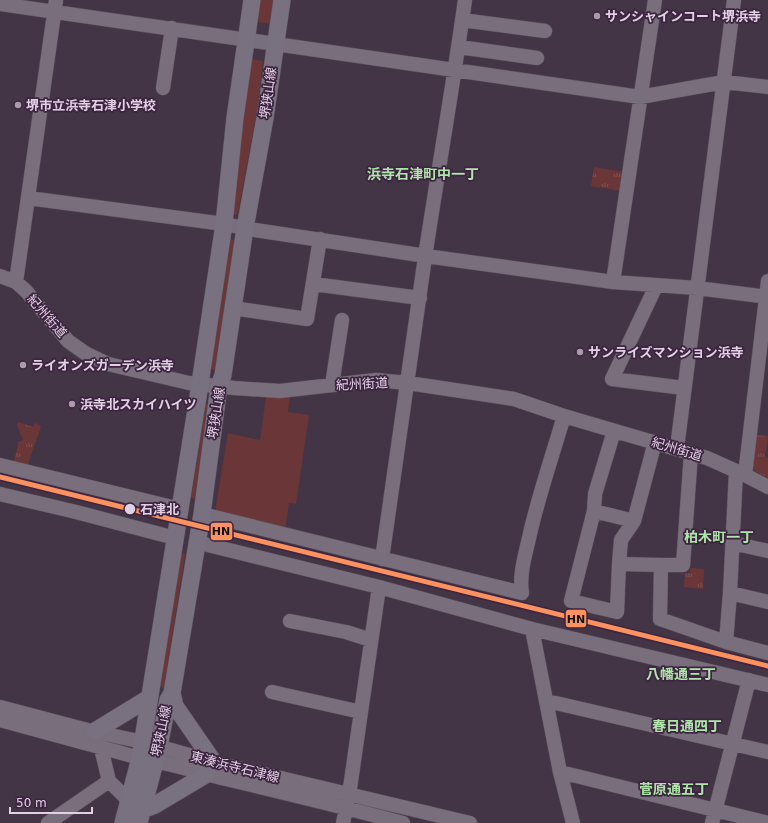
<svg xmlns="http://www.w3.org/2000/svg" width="768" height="823" font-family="'DejaVu Sans','Noto Sans JP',sans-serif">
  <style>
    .grass { fill: #6b3637 }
    .park { fill: url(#park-tufts) }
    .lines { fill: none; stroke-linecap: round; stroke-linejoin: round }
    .minor-casing { stroke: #5d515f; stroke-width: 15 }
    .major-casing { stroke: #5d515f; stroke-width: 18 }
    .minor { stroke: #796e7b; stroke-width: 14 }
    .major { stroke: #797080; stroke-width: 17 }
    .tram-1-casing { stroke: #3d2441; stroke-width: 8 }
    .tram-1 { stroke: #fa915f; stroke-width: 5 }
    .poi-dot { fill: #aa9aac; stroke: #3d2441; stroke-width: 1.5 }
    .stop-dot { fill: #e2d1e4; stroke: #3d2441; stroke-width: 1.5 }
    .labels { text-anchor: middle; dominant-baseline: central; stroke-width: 3.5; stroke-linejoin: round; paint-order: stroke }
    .poi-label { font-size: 13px; font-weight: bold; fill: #e2d1e4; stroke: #3d2441; text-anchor: start }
    .street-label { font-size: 13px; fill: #e2d1e4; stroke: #3d2441 }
    .stop-label { font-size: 13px; font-weight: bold; fill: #e2d1e4; stroke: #3d2441; text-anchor: start }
    .neighbourhood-label { font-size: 14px; font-weight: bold; fill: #aee5a8; stroke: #3d2441 }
    .line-badge { stroke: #3d2441; stroke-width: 1.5 }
    .pale-badge-label { font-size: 11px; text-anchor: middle; font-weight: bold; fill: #111 }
  </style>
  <defs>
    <pattern id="park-tufts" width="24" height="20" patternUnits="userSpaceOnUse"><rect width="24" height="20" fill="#6b3637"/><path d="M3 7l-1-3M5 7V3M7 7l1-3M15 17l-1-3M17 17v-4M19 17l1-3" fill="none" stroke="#805254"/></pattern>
  </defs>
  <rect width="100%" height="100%" fill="#433545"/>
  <!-- grass -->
  <path class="grass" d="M260,0H274L270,24L258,22Z
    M252,59L263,61L257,111L238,212L237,215H235L233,213L242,118Z
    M231,239L235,241L216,370L210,369L229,241Z
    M290,395L288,412L309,415L296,504L289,503L285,530L215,512L228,433L260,440L266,397Z
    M206,404L210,405L195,498L193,499L191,497Z
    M184,553L185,555L164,688L160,687L181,555Z"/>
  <!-- park -->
  <path class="park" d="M594,167L625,172L622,191L591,186Z
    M18,422L33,427L35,423L41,426L27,467L13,463L18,446V442L23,440L17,425Z
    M756,435L768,436L765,457L768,458V478L755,471L752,466Z
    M690,568L704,569L703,589L684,587L685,573H690Z"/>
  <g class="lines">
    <defs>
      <path id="minor" d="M0,4L640,97L724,82L768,87
        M462,20L545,31
        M459,47L537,58
        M163,88L172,28
        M28,198L224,224L255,230L426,256L613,282L697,288L768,297
        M0,276L16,282L26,291L68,341L85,353L108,364L189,383L234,388L280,391L376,380L408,383L514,399L564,416L707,458L745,475L768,487
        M16,282L56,0
        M613,282L655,0
        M313,284L420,298
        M656,286L612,379L684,388
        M233,308L307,319L320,239
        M332,385L342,320
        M614,431L595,494L594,511L571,601L617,612L619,564
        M655,442L634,521L621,540L619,564L661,565L660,619L726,642L768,653
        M677,448L734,0
        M0,465L180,509
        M745,475L768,281
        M0,494L76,512L175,538
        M594,511L634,521
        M202,514L522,593C519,575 525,556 529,538C538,497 552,457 564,416
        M196,542L379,587L532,629L768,685
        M732,543L768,551
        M382,559C397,458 411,357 425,257C438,171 453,86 465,0
        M661,565H683L691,453
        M730,593L768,602
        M290,621L346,632L371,640
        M532,629L560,772L573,823
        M726,642L730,593L736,471
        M272,692L361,712
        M547,701L768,752
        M0,707L91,731L143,742L217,763L470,823
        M0,720L140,758C169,763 197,772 226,779C285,793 344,807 403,823
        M101,748L109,781L128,800
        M560,772L768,823
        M48,823L109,781
        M343,823L349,795L379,587
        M712,823L749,680"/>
      <path id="major" d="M172,693L175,706L213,761
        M95,731L149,698
        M142,810L155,805L207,774
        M123,823L140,758L198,397L224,224L235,118L252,0
        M139,823L159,747L168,700L172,693L202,514L219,386L223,375L245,228L265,118L282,0"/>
    </defs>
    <!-- minor casing -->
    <use href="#minor" class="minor-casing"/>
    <!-- major casing -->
    <use href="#major" class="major-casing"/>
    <!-- minor -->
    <use href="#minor" class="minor"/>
    <!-- major -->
    <use href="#major" class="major"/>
    <defs>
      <path id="tram-1" d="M0,477L768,666"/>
    </defs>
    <!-- tram-1 casing -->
    <use href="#tram-1" class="tram-1-casing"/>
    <!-- tram-1 -->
    <use href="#tram-1" class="tram-1"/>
  </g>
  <!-- markers -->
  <g class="poi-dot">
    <circle cx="597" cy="16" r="4"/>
    <circle cx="18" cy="105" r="4"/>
    <circle cx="580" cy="352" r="4"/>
    <circle cx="23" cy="365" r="4"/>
    <circle cx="72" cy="404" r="4"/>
  </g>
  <circle class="stop-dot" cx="130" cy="509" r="6"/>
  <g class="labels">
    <!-- poi labels -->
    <g class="poi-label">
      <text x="605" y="16">サンシャインコート堺浜寺</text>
      <text x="26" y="105">堺市立浜寺石津小学校</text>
      <text x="588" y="352">サンライズマンション浜寺</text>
      <text x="31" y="365">ライオンズガーデン浜寺</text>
      <text x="80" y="404">浜寺北スカイハイツ</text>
    </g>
    <!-- street labels -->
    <g class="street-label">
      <text transform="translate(268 93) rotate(-82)">堺狭山線</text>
      <text transform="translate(47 316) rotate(49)">紀州街道</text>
      <text transform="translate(362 384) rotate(-3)">紀州街道</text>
      <text transform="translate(216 413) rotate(-81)">堺狭山線</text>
      <text transform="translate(677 449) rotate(17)">紀州街道</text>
      <text transform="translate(161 731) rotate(-78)">堺狭山線</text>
      <text transform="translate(235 767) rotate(14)">東湊浜寺石津線</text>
    </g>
    <!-- stop labels -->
    <g class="stop-label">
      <text x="140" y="509">石津北</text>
    </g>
    <!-- neighbourhood labels -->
    <g class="neighbourhood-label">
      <text x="423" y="174">浜寺石津町中一丁</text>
      <text x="719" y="537">柏木町一丁</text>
      <text x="681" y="674">八幡通三丁</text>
      <text x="687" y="726">春日通四丁</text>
      <text x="674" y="789">菅原通五丁</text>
    </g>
  </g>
  <g class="line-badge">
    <rect x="210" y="522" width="23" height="19" rx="4" fill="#fa915f"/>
    <rect x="565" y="609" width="22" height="19" rx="4" fill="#fa915f"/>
  </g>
  <g class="pale-badge-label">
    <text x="221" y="535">HN</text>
    <text x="576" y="623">HN</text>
  </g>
  <!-- scale -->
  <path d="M10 807v6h82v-6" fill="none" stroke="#e2d1e4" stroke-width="2"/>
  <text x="16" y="807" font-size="12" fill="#e2d1e4" stroke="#3d2441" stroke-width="3" paint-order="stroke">50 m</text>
</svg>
